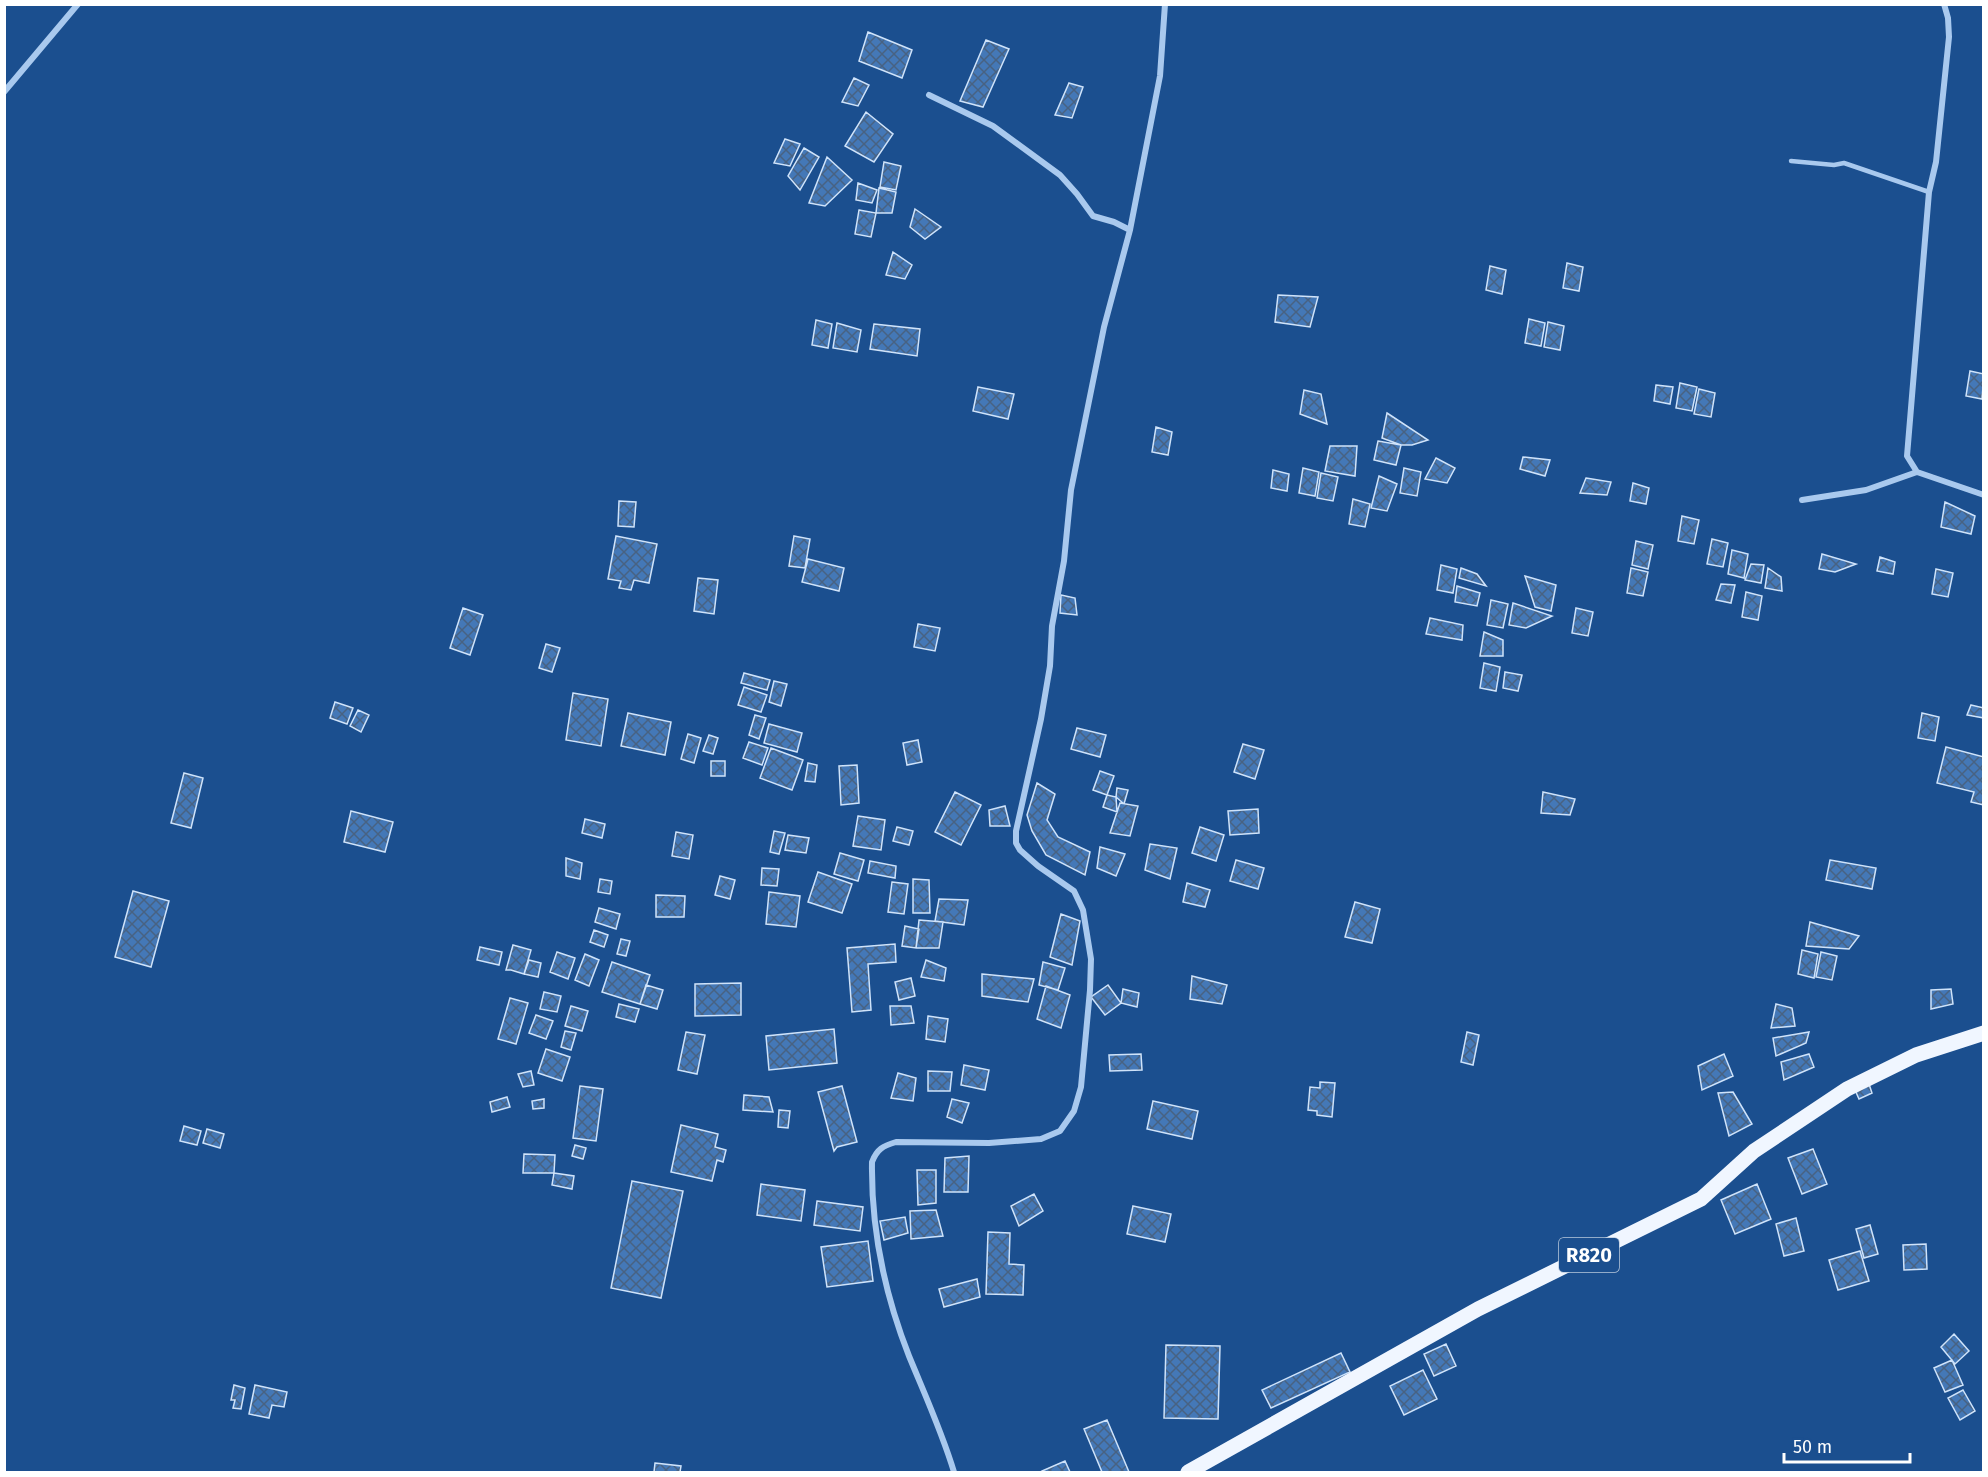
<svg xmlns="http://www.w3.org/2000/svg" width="1988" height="1477" font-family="'Fira Sans',sans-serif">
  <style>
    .building { fill: url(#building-cross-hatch); stroke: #cfe3fa; stroke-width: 1.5 }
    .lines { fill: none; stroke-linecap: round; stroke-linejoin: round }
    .lane { stroke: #a9c9ee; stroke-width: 4.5 }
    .street { stroke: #a9c9ee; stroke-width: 6 }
    .primary { stroke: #f0f6ff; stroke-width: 15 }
    .labels { text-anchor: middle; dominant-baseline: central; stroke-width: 4.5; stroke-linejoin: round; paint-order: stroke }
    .shield { fill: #1b4f8f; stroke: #bbcadd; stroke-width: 1.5 }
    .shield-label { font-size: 20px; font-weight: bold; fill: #fff }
  </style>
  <defs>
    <pattern id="building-cross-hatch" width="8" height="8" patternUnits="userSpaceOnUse" patternTransform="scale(1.5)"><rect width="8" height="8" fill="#4478b7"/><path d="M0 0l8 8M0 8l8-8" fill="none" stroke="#486282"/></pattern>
  </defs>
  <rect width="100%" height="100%" fill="#1b4f8f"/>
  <!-- building -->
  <path class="building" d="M868,32L912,50L902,78L859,61Z
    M986,40L1009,49L983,107L960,101Z
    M854,78L869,85L858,106L842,102Z
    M1069,83L1083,87L1072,118L1055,115Z
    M866,112L893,134L874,162L845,146Z
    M785,139L800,144L790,166L774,163Z
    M804,148L819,157L800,190L788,176Z
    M827,157L852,180L825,206L809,203Z
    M884,162L901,166L896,190L880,187Z
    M858,183L877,190L872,203L856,200Z
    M879,188L896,192L892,213H876Z
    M915,209L941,227L925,239L910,227Z
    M859,210L876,213L871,237L855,234Z
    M893,252L912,265L905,279L886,275Z
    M1567,263L1583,267L1579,291L1563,288Z
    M1490,266L1506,270L1502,294L1486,290Z
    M1278,295L1318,297L1310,327L1275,322Z
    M1529,319L1545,323L1541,346L1525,343Z
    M816,320L832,324L828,348L812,345Z
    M1548,322L1564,326L1560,350L1544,347Z
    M837,323L861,330L857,352L833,348Z
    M874,324L920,329L917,356L870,349Z
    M1970,371L1984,374L1982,399L1966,396Z
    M1680,383L1697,387L1692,411L1676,408Z
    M1656,385L1673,387L1670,404L1654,401Z
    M978,387L1014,394L1008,419L973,411Z
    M1699,389L1715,393L1711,417L1694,414Z
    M1304,390L1321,394L1327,424L1300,414Z
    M1387,413L1428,440L1412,445H1401L1382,438Z
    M1156,427L1172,432L1168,455L1152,452Z
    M1378,441L1401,445L1396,465L1374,460Z
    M1330,446H1357L1355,476L1325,471Z
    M1523,457L1550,460L1545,476L1520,469Z
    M1436,458L1455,468L1447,483L1425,479Z
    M1303,468L1319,472L1315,496L1299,493Z
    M1404,468L1421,472L1417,496L1400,493Z
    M1273,470L1289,474L1287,491L1271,488Z
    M1321,473L1338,477L1333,501L1317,498Z
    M1379,476L1397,484L1387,511L1371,508Z
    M1586,478L1611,482L1607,495L1580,493Z
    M1633,483L1649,488L1646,504L1630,501Z
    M1353,499L1370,504L1365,527L1349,524Z
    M619,501L636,502L634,527L618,526Z
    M1945,502L1975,516L1971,534L1941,527Z
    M1682,516L1699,520L1694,544L1678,541Z
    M616,536L657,544L649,583L634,580L631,590L619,588L621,581L608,579Z
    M794,536L810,539L805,568L789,566Z
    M1712,539L1728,543L1723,567L1707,564Z
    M1636,541L1653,545L1648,569L1632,565Z
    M1732,550L1748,554L1744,578L1728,574Z
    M1822,554L1856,564L1835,572L1819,569Z
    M1880,557L1895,562L1893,574L1877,571Z
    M808,559L844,568L839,591L802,582Z
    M1751,564L1764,565L1761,583L1745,580Z
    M1441,565L1457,569L1453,593L1437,590Z
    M1461,568L1477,574L1486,586L1459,578Z
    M1631,568L1648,572L1643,596L1627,593Z
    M1768,568L1781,577L1782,591L1765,588Z
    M1936,569L1953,573L1948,597L1932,594Z
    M1525,576L1556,585L1551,611L1535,607Z
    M698,578L718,580L714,614L694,611Z
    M1721,584L1735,585L1731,603L1716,600Z
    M1457,586L1480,593L1477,606L1455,602Z
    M1746,592L1762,596L1758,620L1742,617Z
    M1061,595L1075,598L1077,615L1060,613Z
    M1491,600L1508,604L1503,628L1487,625Z
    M1513,603L1552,616L1526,628L1509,625Z
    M463,608L483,615L470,655L450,648Z
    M1576,608L1593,612L1588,636L1572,633Z
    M1430,618L1463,625L1462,640L1426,634Z
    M918,624L940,628L935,651L914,647Z
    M1484,632L1503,640V656H1480Z
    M546,644L560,648L552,672L539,668Z
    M1484,663L1500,667L1496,691L1480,688Z
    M1505,672L1522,675L1518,691L1503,688Z
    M744,673L770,680L767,690L741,683Z
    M774,681L787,684L781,706L769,702Z
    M744,687L767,695L761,712L738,705Z
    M573,693L608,699L601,746L566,740Z
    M335,702L353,708L347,724L330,718Z
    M1971,705L1984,708V718L1967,715Z
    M358,710L369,715L361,732L350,726Z
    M628,713L671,722L665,755L621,746Z
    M1922,713L1939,717L1935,741L1918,738Z
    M755,715L766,718L759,739L749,735Z
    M769,724L802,733L797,752L764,743Z
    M1077,728L1106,735L1100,757L1071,749Z
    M688,734L701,738L694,763L681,759Z
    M709,735L718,738L713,754L703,751Z
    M918,740L922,762L907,765L903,743Z
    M749,742L768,748L762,765L743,758Z
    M1243,744L1264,750L1255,779L1234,772Z
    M1946,747L1984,757V805L1971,802L1974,792L1937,783Z
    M771,748L803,760L792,790L760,778Z
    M711,761H725V776H711Z
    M808,763L817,765L815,782L805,781Z
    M857,765L859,803L841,805L839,766Z
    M1100,771L1114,776L1107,795L1093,790Z
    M184,773L203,778L191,828L171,823Z
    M1037,783L1055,794L1047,820L1058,837L1090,852L1085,875L1046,855L1032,831L1027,815Z
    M1117,788L1128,790L1124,804L1116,797Z
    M955,792L981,805L961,845L935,832Z
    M1543,792L1575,799L1570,815L1541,813Z
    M1107,795L1116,797L1117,812L1103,807Z
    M1120,803L1138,806L1130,836L1110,833Z
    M1005,806L1010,826H990L989,810Z
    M1258,809L1259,833L1230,835L1228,811Z
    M351,811L393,822L385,852L344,842Z
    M858,816L885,820L881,850L853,846Z
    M585,819L605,824L602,838L582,833Z
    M897,827L913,831L909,845L893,841Z
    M1200,827L1224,835L1216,861L1192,853Z
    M774,831L785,833L779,854L770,852Z
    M676,832L693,835L689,859L672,856Z
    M788,835L809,838L806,853L785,850Z
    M1150,844L1177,848L1170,879L1145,870Z
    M1100,847L1125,854L1116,876L1097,868Z
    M840,853L864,860L858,881L834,874Z
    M566,858L582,863L580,879L566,876Z
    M1236,860L1264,868L1258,889L1230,881Z
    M1830,860L1876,868L1872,889L1826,880Z
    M870,861L896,866L895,878L868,873Z
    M762,868L779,869L777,886L761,885Z
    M818,872L852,884L842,913L808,902Z
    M720,876L735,880L730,899L715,895Z
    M600,879L612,881L610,894L598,892Z
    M913,879L929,880L930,913H913Z
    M892,882L908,884L904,914L888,912Z
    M1187,883L1210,890L1205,907L1183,902Z
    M133,891L169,901L151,967L115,957Z
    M769,892L800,896L796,927L766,924Z
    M656,895L685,896L684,917H656Z
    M939,899L968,900L964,925L935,921Z
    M1355,902L1380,909L1372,943L1345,937Z
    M599,908L620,914L616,929L595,922Z
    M1061,914L1080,921L1072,965L1050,957Z
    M919,920L943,922L939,948H916Z
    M1810,922L1859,936L1849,949L1806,946Z
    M905,926L919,929L916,948L902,946Z
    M594,930L608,935L604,947L590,942Z
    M621,939L630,941L626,956L617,954Z
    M895,944L896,962L868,964L871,1010L852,1012L847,948Z
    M513,945L531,950L524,974L511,970H506Z
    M480,947L502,952L499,965L477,960Z
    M1802,950L1818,954L1814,978L1798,974Z
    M557,952L575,958L568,979L550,972Z
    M1821,952L1837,956L1832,980L1816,977Z
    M585,954L599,960L589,986L575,980Z
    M529,960L541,963L538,977L524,974Z
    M926,960L946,968L944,981L921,977Z
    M612,962L650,975L640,1004L602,992Z
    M1043,962L1065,968L1058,990L1039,985Z
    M982,974L1034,979L1028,1002L982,996Z
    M1192,976L1227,985L1222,1004L1190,999Z
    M911,978L915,996L899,1000L895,982Z
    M741,983V1015L695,1016V984Z
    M646,985L663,990L657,1009L640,1004Z
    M1108,985L1121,1003L1105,1015L1091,997Z
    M1046,986L1070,995L1061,1028L1037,1019Z
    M1123,989L1139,993L1137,1007L1121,1003Z
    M1951,989L1953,1004L1931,1009V990Z
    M544,992L561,996L557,1012L540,1009Z
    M510,998L528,1003L516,1044L498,1039Z
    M619,1004L639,1009L635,1022L616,1017Z
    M1776,1004L1792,1008L1795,1026L1771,1028Z
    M571,1006L588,1011L582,1031L565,1026Z
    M890,1006H911L914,1023L891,1025Z
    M536,1015L553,1021L546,1039L529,1033Z
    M928,1016L948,1019L945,1042L926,1039Z
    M834,1029L837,1063L769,1070L766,1036Z
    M565,1031L576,1033L571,1050L561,1047Z
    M686,1032L705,1035L697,1074L678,1070Z
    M1467,1032L1479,1035L1473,1065L1461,1062Z
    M1809,1032L1806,1043L1776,1056L1773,1038Z
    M546,1049L570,1057L562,1081L538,1073Z
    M1141,1054L1142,1070L1110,1071L1109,1055Z
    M1724,1054L1733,1076L1702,1090L1698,1066Z
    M1809,1054L1814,1067L1784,1080L1781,1062Z
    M964,1065L989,1070L985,1090L961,1085Z
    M531,1071L534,1085L523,1087L518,1074Z
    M928,1071L952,1072L950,1091H928Z
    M898,1073L916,1078L913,1101L891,1098Z
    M1320,1082L1335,1083L1332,1117L1317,1115V1111L1308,1110L1310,1087L1320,1088Z
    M1869,1084L1872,1093L1859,1099L1855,1090Z
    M580,1086L603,1089L596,1141L573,1138Z
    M842,1086L857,1142L837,1147L834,1151L818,1092Z
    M1733,1092L1752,1124L1729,1136L1718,1093Z
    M744,1095L769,1097L773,1112L743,1110Z
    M507,1097L510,1107L492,1112L490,1102Z
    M544,1099V1108L533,1109L532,1101Z
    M952,1099L969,1103L962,1123L947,1117Z
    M1153,1101L1198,1111L1192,1139L1147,1129Z
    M779,1110L790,1111L788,1128L778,1127Z
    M681,1125L718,1134L715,1147L726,1150L723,1162L717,1160L712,1181L671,1172Z
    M184,1126L201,1131L197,1145L180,1141Z
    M207,1129L224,1134L220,1148L203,1143Z
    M575,1145L586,1148L583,1159L572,1156Z
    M1813,1149L1827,1184L1802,1194L1788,1158Z
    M524,1154L555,1155L554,1173H523Z
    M969,1156L968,1192H944L945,1158Z
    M917,1170H936V1203L918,1205Z
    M554,1173L574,1176L572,1189L552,1185Z
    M632,1181L683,1191L661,1298L611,1288Z
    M761,1184L805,1190L801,1221L757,1215Z
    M1757,1184L1771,1219L1735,1234L1721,1200Z
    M1034,1194L1043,1211L1019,1226L1011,1206Z
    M817,1201L863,1207L860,1231L814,1225Z
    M1133,1206L1171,1214L1165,1242L1127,1234Z
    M936,1210L943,1236L911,1239L910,1211Z
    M905,1217L908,1233L884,1240L880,1221Z
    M1796,1218L1804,1251L1784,1256L1776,1224Z
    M1870,1225L1878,1254L1864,1258L1856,1229Z
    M988,1232L1010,1233L1009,1264L1024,1265L1023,1295L986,1294Z
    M868,1241L873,1281L827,1287L821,1247Z
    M1926,1244L1927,1269L1904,1270L1903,1245Z
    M1860,1251L1869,1281L1838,1290L1829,1260Z
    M977,1279L980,1297L944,1307L939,1289Z
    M1954,1334L1969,1351L1955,1364L1941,1347Z
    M1446,1344L1456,1366L1434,1376L1424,1354Z
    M1166,1345L1220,1346L1218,1419L1164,1418Z
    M1341,1353L1350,1372L1271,1408L1262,1390Z
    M1952,1360L1963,1385L1945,1392L1934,1368Z
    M1423,1370L1437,1399L1404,1415L1390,1386Z
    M234,1385L245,1388L241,1409L233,1408L235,1400H231Z
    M255,1385L287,1392L284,1407L272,1405L269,1418L249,1414Z
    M1963,1390L1975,1411L1960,1420L1948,1398Z
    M1107,1420L1129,1472H1102L1084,1429Z
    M1065,1461L1070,1472H1043L1042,1471Z
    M655,1463L681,1466L680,1472H654Z"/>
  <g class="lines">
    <!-- lane -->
    <path class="lane" d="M1791,161L1834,165L1844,163L1929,192"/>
    <!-- street -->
    <path class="street" d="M1944,4L1948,18L1949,37L1936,162L1929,192L1907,456L1917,472L1984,495
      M4,92L78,4
      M929,95L993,126L1060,175L1077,194L1093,216L1114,222L1130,230
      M1802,500L1866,490L1917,472
      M954,1472C942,1432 925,1395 909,1356C885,1295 871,1228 872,1162C877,1149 883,1146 896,1142L989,1143L1041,1139L1060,1131L1074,1111L1081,1087L1090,990L1091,959L1083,910L1074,891L1038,866L1020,850L1016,843V831L1041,719L1050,666L1052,626L1064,561L1071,490L1104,327L1130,230L1160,76L1165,4"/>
    <!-- primary -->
    <path class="primary" d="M1188,1472L1478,1309L1701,1199L1754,1151L1847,1089L1916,1055L1984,1033"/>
  </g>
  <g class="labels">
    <!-- shield labels -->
    <rect class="shield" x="1559" y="1238" width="60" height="34" rx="4.5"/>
    <g class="shield-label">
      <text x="1589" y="1255">R820</text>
    </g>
  </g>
  <!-- border -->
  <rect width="1988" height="1477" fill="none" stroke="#ffffff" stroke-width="12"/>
  <!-- scale -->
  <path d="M1784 1453v9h126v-9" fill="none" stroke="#ffffff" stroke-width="3"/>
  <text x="1793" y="1453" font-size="18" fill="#ffffff" stroke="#1b4f8f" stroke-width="4.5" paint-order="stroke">50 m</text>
</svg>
